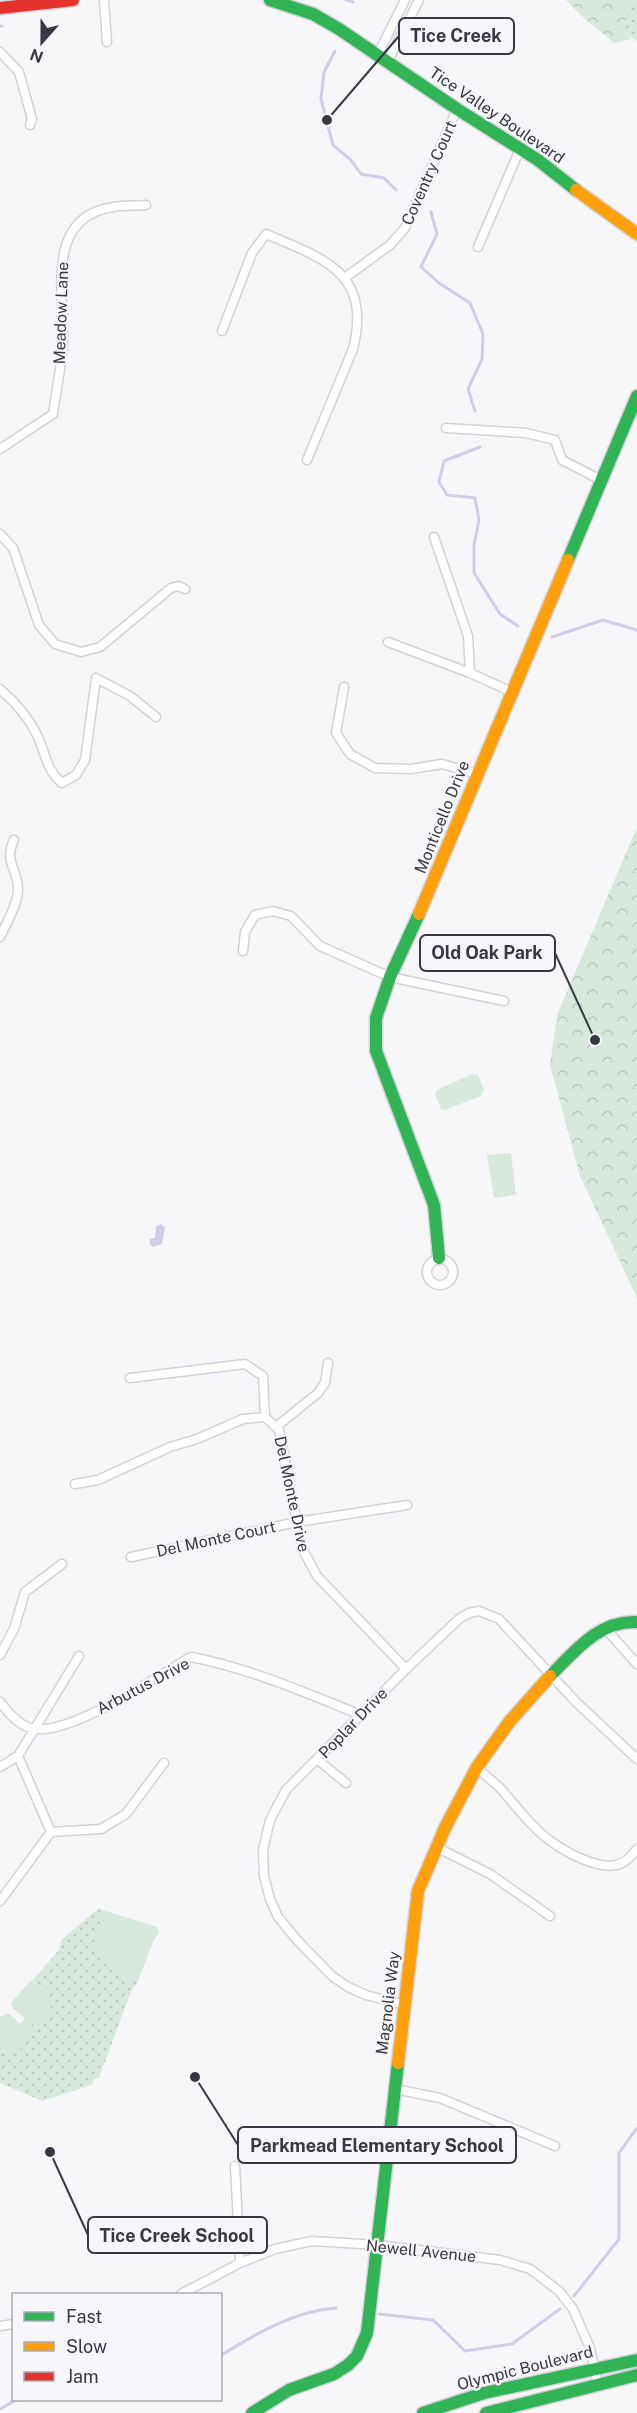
<svg xmlns="http://www.w3.org/2000/svg" width="637" height="2413" font-family="'Public Sans',sans-serif">
  <style>
    .grass { fill: url(#grass-dots) }
    .forest { fill: url(#forest-crowns) }
    .pitch { fill: #d9e8dd }
    .water { fill: #cecee7 }
    .lines { fill: none; stroke-linecap: round; stroke-linejoin: round }
    .stream { stroke: #cecee7; stroke-width: 3 }
    .street-casing { stroke: #d2d2d8; stroke-width: 11 }
    .fast-casing { stroke: #d2d2d8; stroke-width: 15 }
    .slow-casing { stroke: #d2d2d8; stroke-width: 15 }
    .jam-casing { stroke: #d2d2d8; stroke-width: 15 }
    .street { stroke: #fefefe; stroke-width: 8 }
    .fast { stroke: #30b455; stroke-width: 12 }
    .slow { stroke: #ff9f0a; stroke-width: 12 }
    .jam { stroke: #e5322d; stroke-width: 12 }
    .labels { text-anchor: middle; dominant-baseline: central; stroke-width: 4.5; stroke-linejoin: round; paint-order: stroke }
    .street-label { font-size: 16px; fill: #383843; stroke: #f6f6fb }
    .leader { fill: none; stroke: #383843; stroke-width: 2 }
    .callout-dot { fill: #383843; stroke: #f6f6fb; stroke-width: 2 }
    .callout { fill: #f6f6fb; stroke: #383843; stroke-width: 2 }
    .callout-label { font-size: 18px; text-anchor: middle; font-weight: bold; fill: #383843 }
  </style>
  <defs>
    <pattern id="grass-dots" width="8" height="8" patternUnits="userSpaceOnUse" patternTransform="scale(1.5)"><rect width="8" height="8" fill="#d9e8dd"/><path d="M2 2h.1M6 6h.1" fill="none" stroke="#bbc8bf" stroke-width="1.8" stroke-linecap="round"/></pattern>
    <pattern id="forest-crowns" width="20" height="18" patternUnits="userSpaceOnUse" patternTransform="scale(1.5)"><rect width="20" height="18" fill="#d9e8dd"/><path d="M2 6a3 3 0 1 1 6 0M12 15a3 3 0 1 1 6 0" fill="none" stroke="#bbc8bf"/></pattern>
  </defs>
  <rect width="100%" height="100%" fill="#f7f7fa"/>
  <!-- grass -->
  <path class="grass" d="M633,0H637V41L622,30Z
    M99,1908L103,1910L98,1932L120,1976L138,1981L130,1994L99,2078L94,2079L92,2085L42,2101L0,2083V2051L8,2054L33,2034L20,2023L25,2018L35,2026L47,1990L32,1981L59,1950L62,1939Z"/>
  <!-- forest -->
  <path class="forest" d="M566,0H633L622,30L632,39L614,43L585,19Z
    M637,827V1298L580,1176L550,1065L557,1015Z"/>
  <!-- pitch -->
  <path class="pitch" d="M472,1074L478,1075L484,1090L481,1096L445,1110L441,1109L435,1095L437,1090Z
    M511,1153L516,1195L494,1198L487,1155Z
    M103,1910L157,1927L159,1932L153,1942L138,1981L120,1976L99,1958L98,1932Z
    M31,1980C36,1983 44,1987 47,1992C57,2006 47,2019 35,2026L12,2008L11,2003Z
    M8,2013L33,2034L21,2049L8,2054L0,2051V2017Z"/>
  <!-- water -->
  <path class="water" d="M161,1224L165,1227L162,1244L153,1247L150,1244V1239L155,1238L156,1226Z"/>
  <g class="lines">
    <!-- stream -->
    <path class="stream" d="M346,0L353,2
      M0,26H2
      M335,51L324,72L321,99L333,145L351,160L361,174L384,178L396,190
      M431,212L437,234L421,267L439,283L470,303L483,334L482,359L468,389L475,411
      M480,447L444,461L439,482L447,495L475,498L479,520L474,545V573L500,614L518,626
      M552,637L603,620L637,630
      M574,2296L619,2239V2153L637,2128
      M379,2314L433,2320L465,2351L512,2344L560,2309
      M220,2356C255,2334 294,2311 336,2308
      M0,2409L16,2400"/>
    <defs>
      <path id="street" d="M104,0L107,42
        M0,52L19,72L32,119L30,125
        M378,54L405,0
        M388,61L419,0
        M478,247L520,149
        M346,277L390,245L405,228L457,109
        M222,331L252,253L266,234C325,259 372,273 353,349L307,460
        M446,428L526,433L555,440L562,460L601,480
        M0,449L53,414C56,390 62,365 63,341C64,292 45,217 113,207C124,205 135,206 146,205
        M0,534L13,548L39,625L55,644L81,652L100,647L171,588L178,586L185,589
        M434,537L468,636L470,673L512,692
        M388,642L470,673
        M344,687L336,733L350,754L375,768L411,769L442,764L477,774
        M0,689C15,702 27,715 36,733C46,752 45,769 62,783L76,775L85,760L96,678L130,696L156,717
        M0,937C6,924 17,906 18,891C19,870 3,862 14,840
        M243,951L245,932L255,915L273,911L291,916L320,946L390,977L504,1001
        M427 1272a13 13 0 1 1 26 0a13 13 0 1 1-26 0Z
        M130,1378L245,1364L263,1376L265,1417
        M276,1427L318,1393L325,1383L328,1363
        M75,1484L98,1480L170,1447L197,1439L243,1419L265,1417L279,1430L302,1548L317,1576L406,1669
        M131,1557L297,1522L407,1505
        M604,1627L637,1664
        M0,1655L14,1629L25,1592L62,1564
        M0,1702C9,1714 21,1728 36,1729C74,1733 156,1677 191,1657C249,1668 306,1693 361,1715
        M18,1756L51,1832
        M318,1760L346,1783
        M0,1767L18,1756L79,1656
        M477,1768C485,1775 494,1782 501,1789C517,1807 532,1828 552,1842C567,1853 597,1869 616,1865C626,1863 631,1856 637,1849
        M51,1832L101,1829L126,1814L164,1763
        M436,1847L490,1874L550,1916
        M0,1901L51,1832
        M405,2005L366,1995L348,1987L332,1976L297,1940L278,1917L270,1899L264,1876L263,1850L270,1820L286,1790L406,1669L459,1619L469,1613L479,1611L499,1619L576,1702L637,1759
        M395,2089L440,2098L555,2146
        M235,2166L240,2263
        M181,2294L240,2263L275,2249L312,2241L378,2245L500,2260L530,2269L559,2291L573,2309L590,2348L598,2385
        M0,2326L14,2324"/>
      <path id="fast" d="M270,0L313,14L339,29L457,109L538,160L576,190
        M568,560L637,396
        M419,914L390,977L376,1018V1051L434,1205L439,1258
        M550,1676C575,1651 599,1620 637,1622
        M252,2413L289,2390L334,2374L348,2365L357,2356L367,2333L398,2063
        M423,2413L484,2393L637,2360
        M486,2413L637,2375"/>
      <path id="slow" d="M576,190L637,234
        M419,914L568,560
        M398,2063L418,1891L445,1828L477,1767L510,1721L550,1676"/>
      <path id="jam" d="M0,8L73,0"/>
    </defs>
    <!-- street casing -->
    <use href="#street" class="street-casing"/>
    <!-- fast casing -->
    <use href="#fast" class="fast-casing"/>
    <!-- slow casing -->
    <use href="#slow" class="slow-casing"/>
    <!-- jam casing -->
    <use href="#jam" class="jam-casing"/>
    <!-- street -->
    <use href="#street" class="street"/>
    <!-- fast -->
    <use href="#fast" class="fast"/>
    <!-- slow -->
    <use href="#slow" class="slow"/>
    <!-- jam -->
    <use href="#jam" class="jam"/>
  </g>
  <g class="labels">
    <!-- street labels -->
    <g class="street-label">
      <text transform="translate(497 115) rotate(34)">Tice Valley Boulevard</text>
      <text transform="translate(429 173) rotate(-66)">Coventry Court</text>
      <text transform="translate(61 313) rotate(-88)">Meadow Lane</text>
      <text transform="translate(442 817) rotate(-68)">Monticello Drive</text>
      <text transform="translate(292 1494) rotate(78)">Del Monte Drive</text>
      <text transform="translate(216 1539) rotate(-12)">Del Monte Court</text>
      <text transform="translate(143 1686) rotate(-28)">Arbutus Drive</text>
      <text transform="translate(353 1723) rotate(-46)">Poplar Drive</text>
      <text transform="translate(388 2003) rotate(-83)">Magnolia Way</text>
      <text transform="translate(421 2251) rotate(6)">Newell Avenue</text>
      <text transform="translate(525 2368) rotate(-14)">Olympic Boulevard</text>
    </g>
  </g>
  <!-- callouts -->
  <path class="leader" d="M327 120L399 36M595 1040L555 953M195 2077L238 2145M50 2152L88 2235"/>
  <g class="callout-dot">
    <circle cx="327" cy="120" r="6"/>
    <circle cx="595" cy="1040" r="6"/>
    <circle cx="195" cy="2077" r="6"/>
    <circle cx="50" cy="2152" r="6"/>
  </g>
  <g class="callout">
    <rect x="399" y="18" width="115" height="36" rx="6"/>
    <rect x="420" y="935" width="135" height="36" rx="6"/>
    <rect x="238" y="2127" width="278" height="36" rx="6"/>
    <rect x="88" y="2217" width="179" height="36" rx="6"/>
  </g>
  <g class="callout-label">
    <text x="456" y="42">Tice Creek</text>
    <text x="487" y="959">Old Oak Park</text>
    <text x="377" y="2152">Parkmead Elementary School</text>
    <text x="177" y="2242">Tice Creek School</text>
  </g>
  <!-- legend -->
  <rect x="12" y="2293" width="210" height="108" fill="#f6f6fb" stroke="#aaaab1" stroke-width="1.5"/>
  <rect x="24" y="2312" width="30" height="9" fill="#30b455" stroke="#aaaab1" stroke-width="1.5"/>
  <text x="66" y="2323" font-size="18" fill="#383843">Fast</text>
  <rect x="24" y="2342" width="30" height="9" fill="#ff9f0a" stroke="#aaaab1" stroke-width="1.5"/>
  <text x="66" y="2353" font-size="18" fill="#383843">Slow</text>
  <rect x="24" y="2372" width="30" height="9" fill="#e5322d" stroke="#aaaab1" stroke-width="1.5"/>
  <text x="66" y="2383" font-size="18" fill="#383843">Jam</text>
  <!-- north arrow -->
  <g transform="translate(42 42) rotate(201)" stroke="#f6f6fb" stroke-width="4.5" paint-order="stroke">
  <path d="M0-4.5L10 22L0 15L-10 22Z" fill="#383843"/>
  <text y="-9" font-size="16" font-weight="bold" text-anchor="middle" fill="#383843">N</text>
  </g>
</svg>
